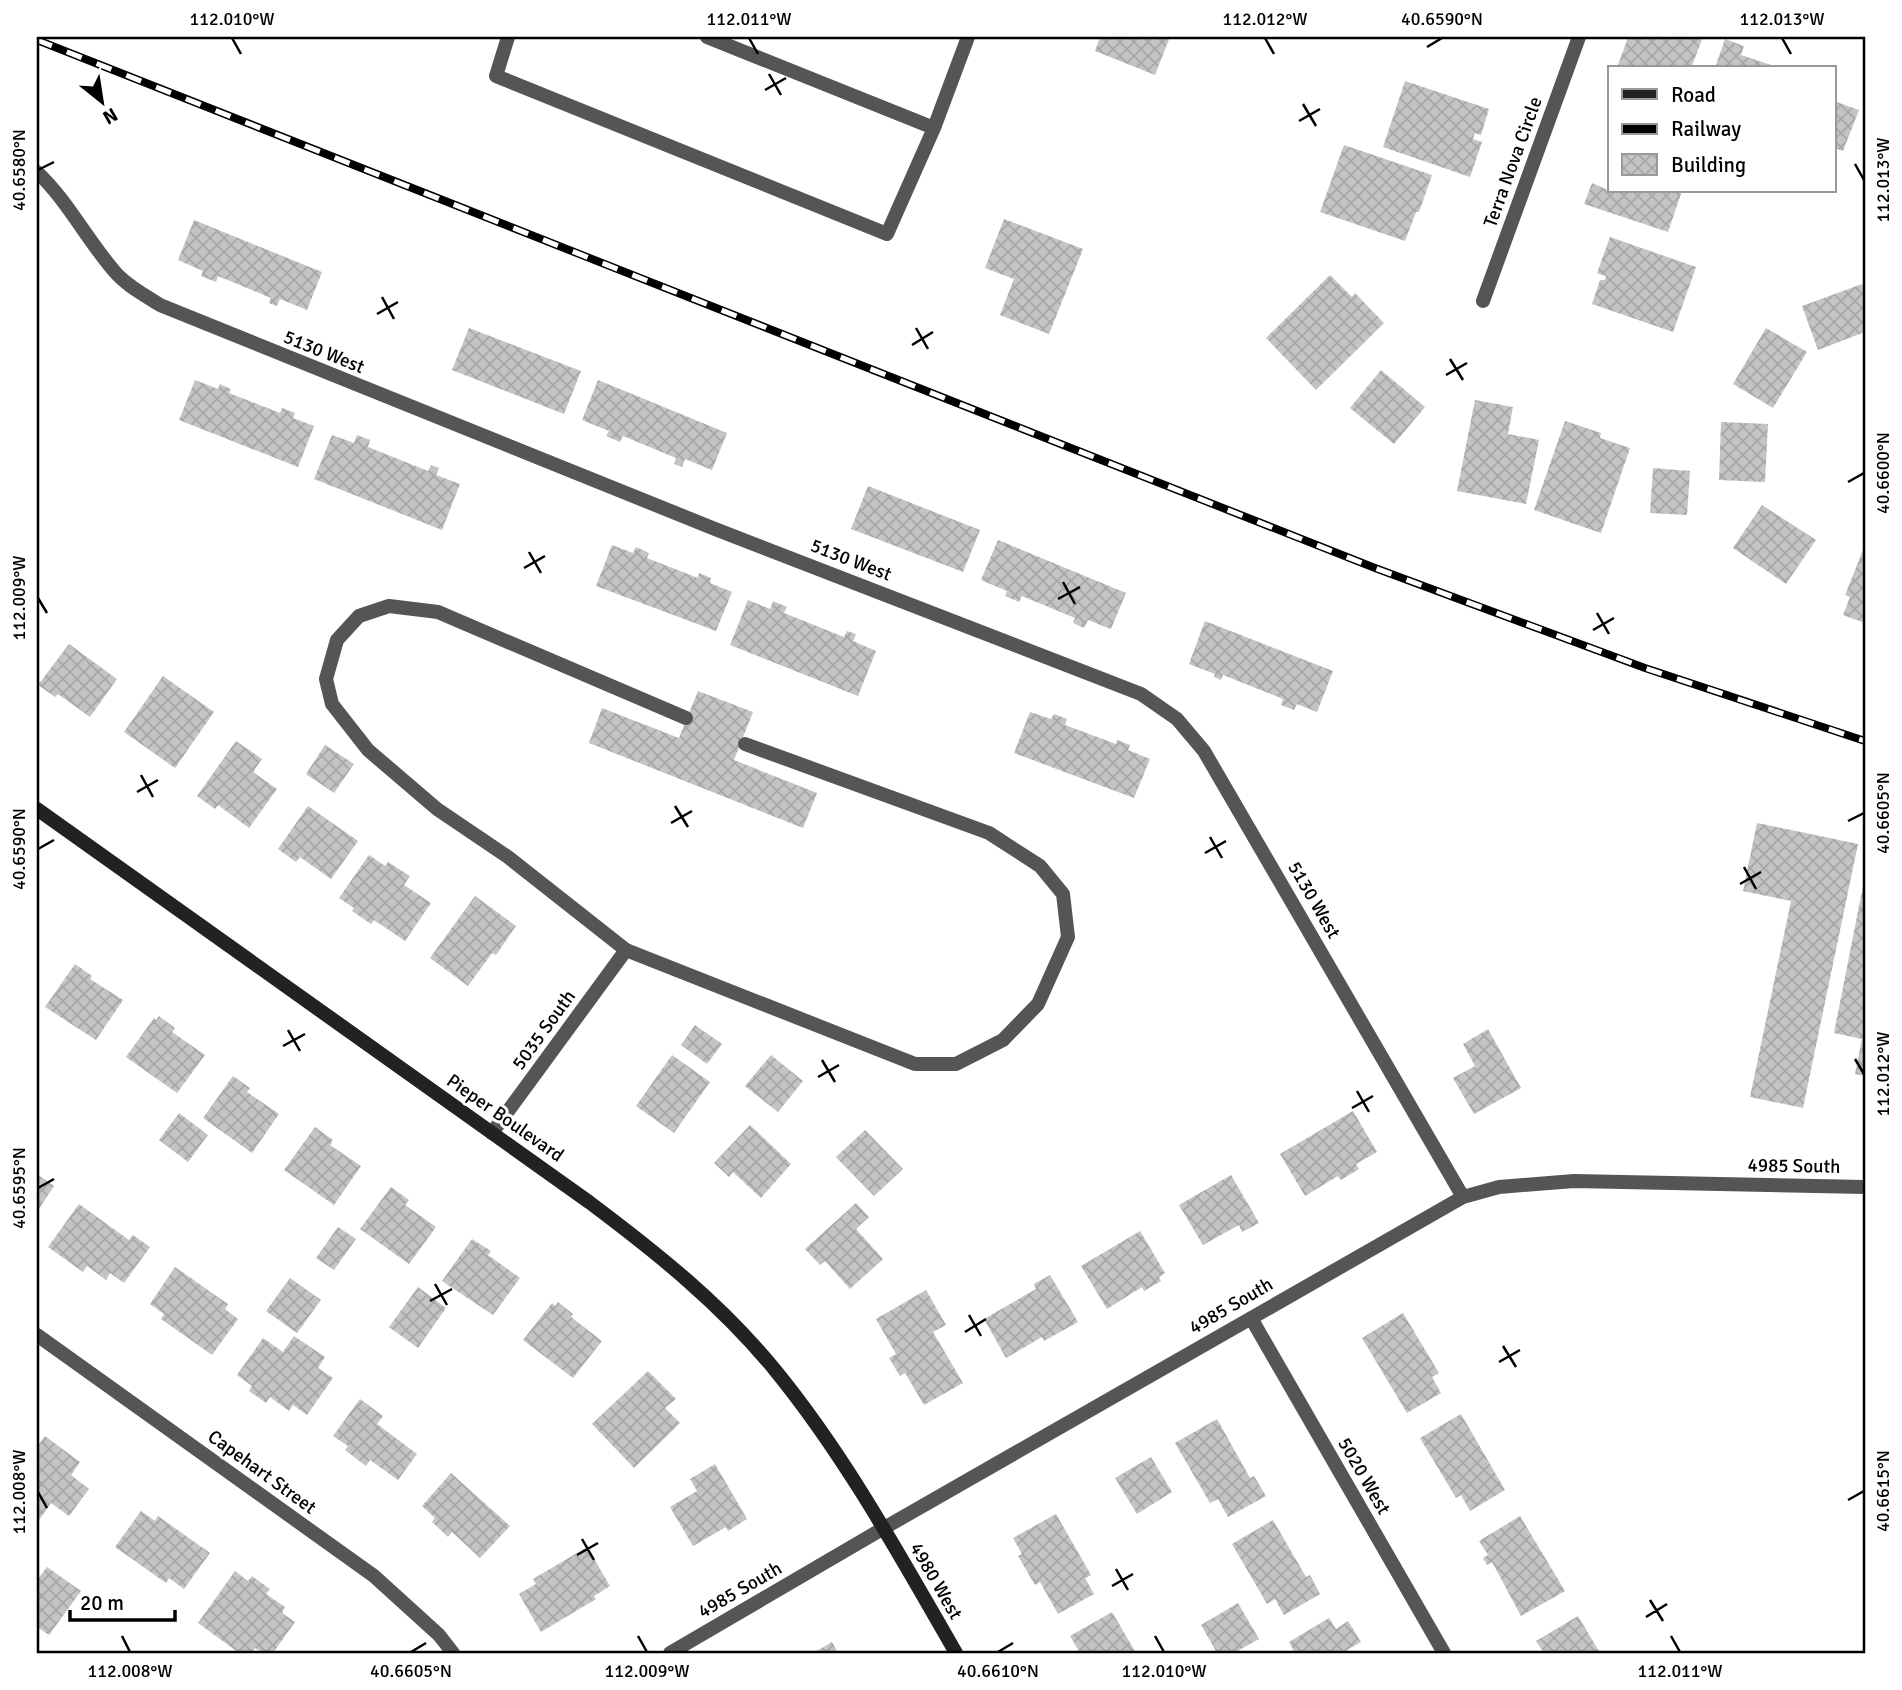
<svg xmlns="http://www.w3.org/2000/svg" width="1902" height="1690" font-family="Signika,sans-serif">
  <style>
    .building { fill: url(#building-cross-hatch) }
    .lines { fill: none; stroke-linecap: round; stroke-linejoin: round }
    .lane { stroke: #555; stroke-width: 14 }
    .street { stroke: #555; stroke-width: 14 }
    .secondary { stroke: #222; stroke-width: 14 }
    .rail-casing { stroke: #000; stroke-width: 8 }
    .rail { stroke: #fff; stroke-width: 5; stroke-dasharray: 16; stroke-linecap: butt }
    .ticks { fill: none; stroke: #000; stroke-width: 2.5 }
    .labels { text-anchor: middle; dominant-baseline: central; stroke-width: 6; stroke-linejoin: round; paint-order: stroke }
    .street-label { font-size: 19px; fill: #000; stroke: #fff }
    .neatline { fill: none; stroke: #000; stroke-width: 2.5 }
    .ticks-label { font-size: 18px; text-anchor: middle; fill: #000 }
  </style>
  <defs>
    <pattern id="building-cross-hatch" width="8" height="8" patternUnits="userSpaceOnUse" patternTransform="scale(1.75)"><rect width="8" height="8" fill="#c4c4c4"/><path d="M0 0l8 8M0 8l8-8" fill="none" stroke="#a7a7a7"/></pattern>
  </defs>
  <rect width="100%" height="100%" fill="#fff"/>
  <!-- building -->
  <path class="building" d="M1100,37H1170L1155,75L1095,51Z
    M1628,37H1703L1691,68H1617Z
    M1725,39L1744,46L1741,55L1780,68H1715Z
    M1405,81L1489,109L1481,135L1475,133L1473,139L1482,142L1470,177L1383,147Z
    M1834,101L1859,110L1843,151L1834,148Z
    M1344,145L1432,175L1419,212H1416L1405,241L1320,212Z
    M1592,183L1610,191H1682L1668,232L1584,204Z
    M1004,219L1083,249L1049,334L1000,315L1014,279L985,268Z
    M194,220L322,272L307,310L280,299L277,306L269,303L271,298L218,276L216,282L201,276L203,271L178,260Z
    M1610,237L1696,267L1673,332L1592,304L1600,280H1605L1606,276L1597,273Z
    M1330,275L1352,297L1355,293L1384,323L1316,390L1266,338Z
    M1862,284L1865,292V332L1818,350L1802,306Z
    M469,328L581,371L564,414L452,370Z
    M1766,328L1807,352L1773,408L1733,384Z
    M1381,370L1425,407L1394,444L1350,408Z
    M195,380L218,389L220,384L231,389L229,393L280,413L282,408L295,413L293,418L314,426L298,467L179,420Z
    M598,380L727,433L712,470L685,459L682,467L674,464L676,458L623,436L620,442L606,436L609,431L582,420Z
    M1475,400L1513,407L1508,434L1539,440L1526,504L1457,491Z
    M1565,421L1601,433L1600,438L1630,448L1601,533L1534,510Z
    M1721,422L1768,424L1765,482L1719,480Z
    M332,435L354,443L357,435L370,440L368,447L428,471L431,465L439,468L436,475L460,484L442,530L314,479Z
    M1653,468L1690,471L1687,515L1650,513Z
    M868,486L980,530L963,572L851,529Z
    M1762,505L1816,540L1786,584L1733,548Z
    M998,540L1126,593L1111,629L1088,620L1084,628L1073,623L1075,618L1022,596L1019,602L1005,596L1007,591L981,580Z
    M612,545L633,553L636,547L649,553L647,558L698,578L699,573L711,578L710,583L732,592L716,631L596,586Z
    M1863,550L1865,551V623L1843,615L1850,597L1845,595Z
    M748,600L770,609L773,601L787,607L784,613L844,637L847,631L856,634L853,641L876,651L858,696L730,645Z
    M1205,621L1333,671L1317,712L1297,704L1294,710L1281,705L1283,699L1223,675L1221,680L1214,677L1215,674L1189,664Z
    M69,644L117,679L90,717L58,694L55,697L38,685Z
    M163,676L214,712L175,768L124,732Z
    M698,691L753,712L734,760L817,793L803,828L589,743L602,708L679,738Z
    M1030,712L1051,719L1054,714L1067,719L1065,725L1116,744L1117,740L1130,745L1128,750L1150,759L1134,798L1014,753Z
    M236,741L262,759L253,772L277,789L249,828L218,805L215,809L197,796Z
    M325,745L354,764L334,793L306,774Z
    M308,806L358,841L331,879L300,857L296,862L278,849Z
    M1757,823L1858,844L1803,1108L1750,1097L1791,901L1743,891Z
    M369,855L385,866L388,862L410,876L404,885L431,903L405,941L374,920L371,924L352,911L354,908L339,898Z
    M1864,881H1865V1076L1855,1074L1862,1039L1834,1033Z
    M475,896L516,926L496,955L492,953L468,986L430,958Z
    M75,964L92,976L90,979L123,1000L96,1040L45,1007Z
    M159,1016L175,1028L172,1032L205,1055L177,1093L126,1057L154,1018L156,1020Z
    M695,1025L722,1044L707,1064L681,1045Z
    M1488,1029L1521,1088L1474,1114L1453,1078L1475,1066L1463,1044Z
    M672,1055L710,1082L674,1133L636,1106Z
    M771,1055L803,1081L778,1112L745,1086Z
    M233,1076L250,1088L247,1092L279,1114L252,1153L203,1118Z
    M1353,1111L1377,1152L1356,1164L1359,1169L1341,1180L1338,1176L1305,1196L1280,1154Z
    M179,1113L208,1135L188,1162L159,1140Z
    M750,1125L791,1164L761,1198L733,1172L729,1177L714,1163Z
    M315,1127L333,1140L330,1145L361,1166L334,1205L284,1170Z
    M865,1130L903,1169L874,1196L836,1157Z
    M37,1174L54,1186L37,1212Z
    M1231,1175L1259,1223L1242,1232L1239,1225L1203,1245L1179,1205Z
    M391,1187L409,1200L405,1205L436,1227L409,1264L360,1229Z
    M856,1203L869,1217L856,1229L883,1259L850,1289L825,1261L820,1265L805,1249Z
    M79,1204L129,1240L133,1235L150,1247L124,1283L110,1273L106,1280L87,1266L83,1272L48,1247Z
    M338,1227L356,1239L334,1270L316,1258Z
    M1140,1231L1165,1273L1159,1277L1161,1281L1144,1291L1142,1287L1107,1309L1081,1266Z
    M472,1239L491,1251L488,1255L520,1278L493,1315L442,1281Z
    M175,1267L228,1304L225,1309L238,1319L212,1355L161,1319L164,1314L150,1304Z
    M1050,1275L1078,1322L1044,1341L1042,1337L1006,1358L984,1319L1036,1289L1034,1284Z
    M290,1278L321,1300L297,1333L266,1311Z
    M418,1287L446,1308L418,1348L389,1327Z
    M926,1290L946,1325L933,1332L963,1383L924,1405L905,1373L900,1376L889,1358L896,1354L876,1319Z
    M558,1302L573,1314L571,1317L602,1341L573,1378L523,1340L552,1303L555,1306Z
    M1403,1313L1439,1373L1432,1377L1441,1393L1407,1413L1362,1338Z
    M294,1336L325,1357L318,1368L333,1378L307,1415L293,1405L289,1411L270,1397L266,1403L249,1391L252,1386L237,1375L263,1338L283,1352Z
    M648,1371L676,1399L665,1408L680,1423L634,1468L592,1424Z
    M360,1399L383,1416L377,1424L417,1454L398,1480L370,1460L366,1466L345,1450L348,1446L333,1436Z
    M1461,1414L1505,1490L1470,1511L1461,1495L1456,1498L1420,1438Z
    M1217,1419L1250,1478L1254,1476L1266,1496L1228,1517L1218,1499L1210,1503L1175,1443Z
    M45,1436L80,1462L71,1475L89,1489L69,1516L51,1503L37,1523V1447Z
    M1151,1457L1172,1492L1137,1514L1115,1478Z
    M715,1464L747,1519L728,1531L726,1527L693,1546L670,1507L697,1491L690,1479Z
    M451,1473L510,1526L480,1558L452,1532L448,1537L432,1522L435,1518L422,1506Z
    M141,1511L155,1521L158,1516L210,1553L184,1589L169,1578L166,1583L115,1547Z
    M1056,1514L1091,1575L1085,1578L1094,1594L1058,1614L1040,1582L1035,1585L1018,1556L1022,1554L1013,1538Z
    M1520,1516L1565,1591L1521,1616L1492,1562L1487,1565L1483,1558L1488,1555L1479,1541Z
    M1273,1520L1306,1577L1310,1575L1320,1594L1284,1615L1275,1599L1267,1604L1232,1544Z
    M587,1547L610,1586L594,1596L596,1599L541,1632L519,1594L536,1584L533,1579Z
    M47,1567L81,1591L49,1635L37,1627V1580Z
    M235,1571L248,1581L252,1576L270,1589L266,1594L285,1607L282,1613L295,1622L273,1653H263L255,1648L251,1653H239L198,1623Z
    M1238,1603L1259,1639L1234,1653H1217L1201,1625Z
    M1112,1612L1136,1653H1080L1070,1636Z
    M1578,1616L1600,1653H1544L1536,1641Z
    M1329,1618L1336,1629L1348,1621L1361,1642L1347,1650L1349,1653H1295L1289,1642Z
    M832,1642L838,1653H813Z"/>
  <g class="lines">
    <!-- lane -->
    <path class="lane" d="M508,37L496,76L887,234L934,128
      M707,37L934,128L968,37
      M686,718L438,612L389,606L359,616L337,640L326,679L332,704L368,750L437,809L508,857L626,950L915,1064H956L1003,1040L1038,1004L1068,937L1063,894L1040,866L989,833L745,744"/>
    <!-- street -->
    <path class="street" d="M37,172C68,201 87,240 115,272C127,286 145,295 160,305L715,529L1141,694L1177,719L1204,751L1463,1197
      M1483,301L1579,37
      M492,1133L626,950
      M1251,1318L1444,1653
      M37,1335L374,1576L439,1635L453,1653
      M670,1653L884,1528L1463,1197L1499,1187L1574,1181L1865,1187"/>
    <!-- secondary -->
    <path class="secondary" d="M37,809L589,1202C657,1253 721,1304 775,1370C846,1457 900,1556 956,1653"/>
    <defs>
      <path id="rail" d="M37,40L1375,568L1645,668L1865,741"/>
    </defs>
    <!-- rail casing -->
    <use href="#rail" class="rail-casing"/>
    <!-- rail -->
    <use href="#rail" class="rail"/>
  </g>
  <!-- ticks -->
  <path class="ticks" d="M232,38L241,54M749,38L758,54M1265,38L1274,54M1782,38L1791,54M1427,47L1442,38M769,74L781,95M765,90L786,78M1303,104L1316,126M1299,121L1320,109M1855,164L1864,180M38,170L54,162M382,297L394,319M377,314L398,302M916,328L928,349M912,345L933,332M1450,359L1463,380M1446,375L1467,363M1848,482L1864,473M529,552L541,573M524,568L545,556M1063,582L1075,604M38,598L47,613M1058,599L1080,587M1597,613L1609,634M1593,630L1614,618M141,775L153,797M137,792L158,780M675,806L688,827M1848,821L1864,813M671,823L692,811M1210,837L1222,858M38,849L54,840M1205,853L1226,841M1744,867L1756,889M1740,884L1761,872M288,1030L300,1051M283,1046L305,1034M1855,1059L1864,1074M822,1060L835,1082M818,1077L839,1065M1357,1091L1369,1112M1352,1108L1373,1096M38,1188L54,1179M435,1284L447,1305M430,1301L452,1289M969,1315L981,1336M965,1332L986,1319M1503,1346L1516,1367M1499,1362L1520,1350M38,1492L47,1508M1848,1500L1864,1491M582,1539L594,1560M577,1555L598,1543M1116,1569L1128,1590M1112,1586L1133,1574M1650,1600L1663,1621M1646,1617L1667,1604M122,1636L130,1652M638,1636L647,1652M1155,1636L1164,1652M1671,1636L1680,1652M411,1652L426,1643M998,1652L1013,1643"/>
  <g class="labels">
    <!-- street labels -->
    <g class="street-label">
      <text transform="translate(1513 162) rotate(-70)">Terra Nova Circle</text>
      <text transform="translate(324 352) rotate(22)">5130 West</text>
      <text transform="translate(851 560) rotate(21)">5130 West</text>
      <text transform="translate(1314 900) rotate(60)">5130 West</text>
      <text transform="translate(544 1030) rotate(-54)">5035 South</text>
      <text transform="translate(505 1118) rotate(35)">Pieper Boulevard</text>
      <text transform="translate(1794 1166) rotate(1)">4985 South</text>
      <text transform="translate(1231 1306) rotate(-30)">4985 South</text>
      <text transform="translate(262 1472) rotate(36)">Capehart Street</text>
      <text transform="translate(1364 1476) rotate(60)">5020 West</text>
      <text transform="translate(936 1581) rotate(60)">4980 West</text>
      <text transform="translate(740 1590) rotate(-30)">4985 South</text>
    </g>
  </g>
  <!-- border -->
  <rect width="1902" height="1690" fill="none" stroke="#ffffff" stroke-width="77"/>
  <!-- legend -->
  <rect x="1608" y="66" width="228" height="126" fill="#ffffff" stroke="#999999" stroke-width="2"/>
  <rect x="1622" y="89" width="35" height="10" fill="#222222" stroke="#999999" stroke-width="2"/>
  <text x="1671" y="102" font-size="21" fill="#000000">Road</text>
  <rect x="1622" y="124" width="35" height="10" fill="#000000" stroke="#999999" stroke-width="2"/>
  <text x="1671" y="136" font-size="21" fill="#000000">Railway</text>
  <rect x="1622" y="154" width="35" height="21" fill="url(#building-cross-hatch)" stroke="#999999" stroke-width="2"/>
  <text x="1671" y="172" font-size="21" fill="#000000">Building</text>
  <!-- north arrow -->
  <g transform="translate(102 102) rotate(150)" stroke="#ffffff" stroke-width="5" paint-order="stroke">
  <path d="M0-5L12 26L0 18L-12 26Z" fill="#000000"/>
  <text y="-10" font-size="19" font-weight="bold" text-anchor="middle" fill="#000000">N</text>
  </g>
  <!-- scale -->
  <path d="M70 1610v10h105v-10" fill="none" stroke="#000000" stroke-width="3.5"/>
  <text x="80" y="1610" font-size="21" fill="#000000" stroke="#ffffff" stroke-width="5" paint-order="stroke">20 m</text>
  <rect x="38" y="38" width="1826" height="1614" class="neatline"/>
  <g class="ticks-label">
    <text x="232" y="25">112.010°W</text>
    <text x="749" y="25">112.011°W</text>
    <text x="1265" y="25">112.012°W</text>
    <text x="1442" y="25">40.6590°N</text>
    <text x="1782" y="25">112.013°W</text>
    <text transform="translate(19 170) rotate(-90)" y="6">40.6580°N</text>
    <text transform="translate(1883 180) rotate(-90)" y="6">112.013°W</text>
    <text transform="translate(1883 473) rotate(-90)" y="6">40.6600°N</text>
    <text transform="translate(19 598) rotate(-90)" y="6">112.009°W</text>
    <text transform="translate(1883 813) rotate(-90)" y="6">40.6605°N</text>
    <text transform="translate(19 849) rotate(-90)" y="6">40.6590°N</text>
    <text transform="translate(1883 1074) rotate(-90)" y="6">112.012°W</text>
    <text transform="translate(19 1188) rotate(-90)" y="6">40.6595°N</text>
    <text transform="translate(1883 1491) rotate(-90)" y="6">40.6615°N</text>
    <text transform="translate(19 1492) rotate(-90)" y="6">112.008°W</text>
    <text x="130" y="1677">112.008°W</text>
    <text x="411" y="1677">40.6605°N</text>
    <text x="647" y="1677">112.009°W</text>
    <text x="998" y="1677">40.6610°N</text>
    <text x="1164" y="1677">112.010°W</text>
    <text x="1680" y="1677">112.011°W</text>
  </g>
</svg>
